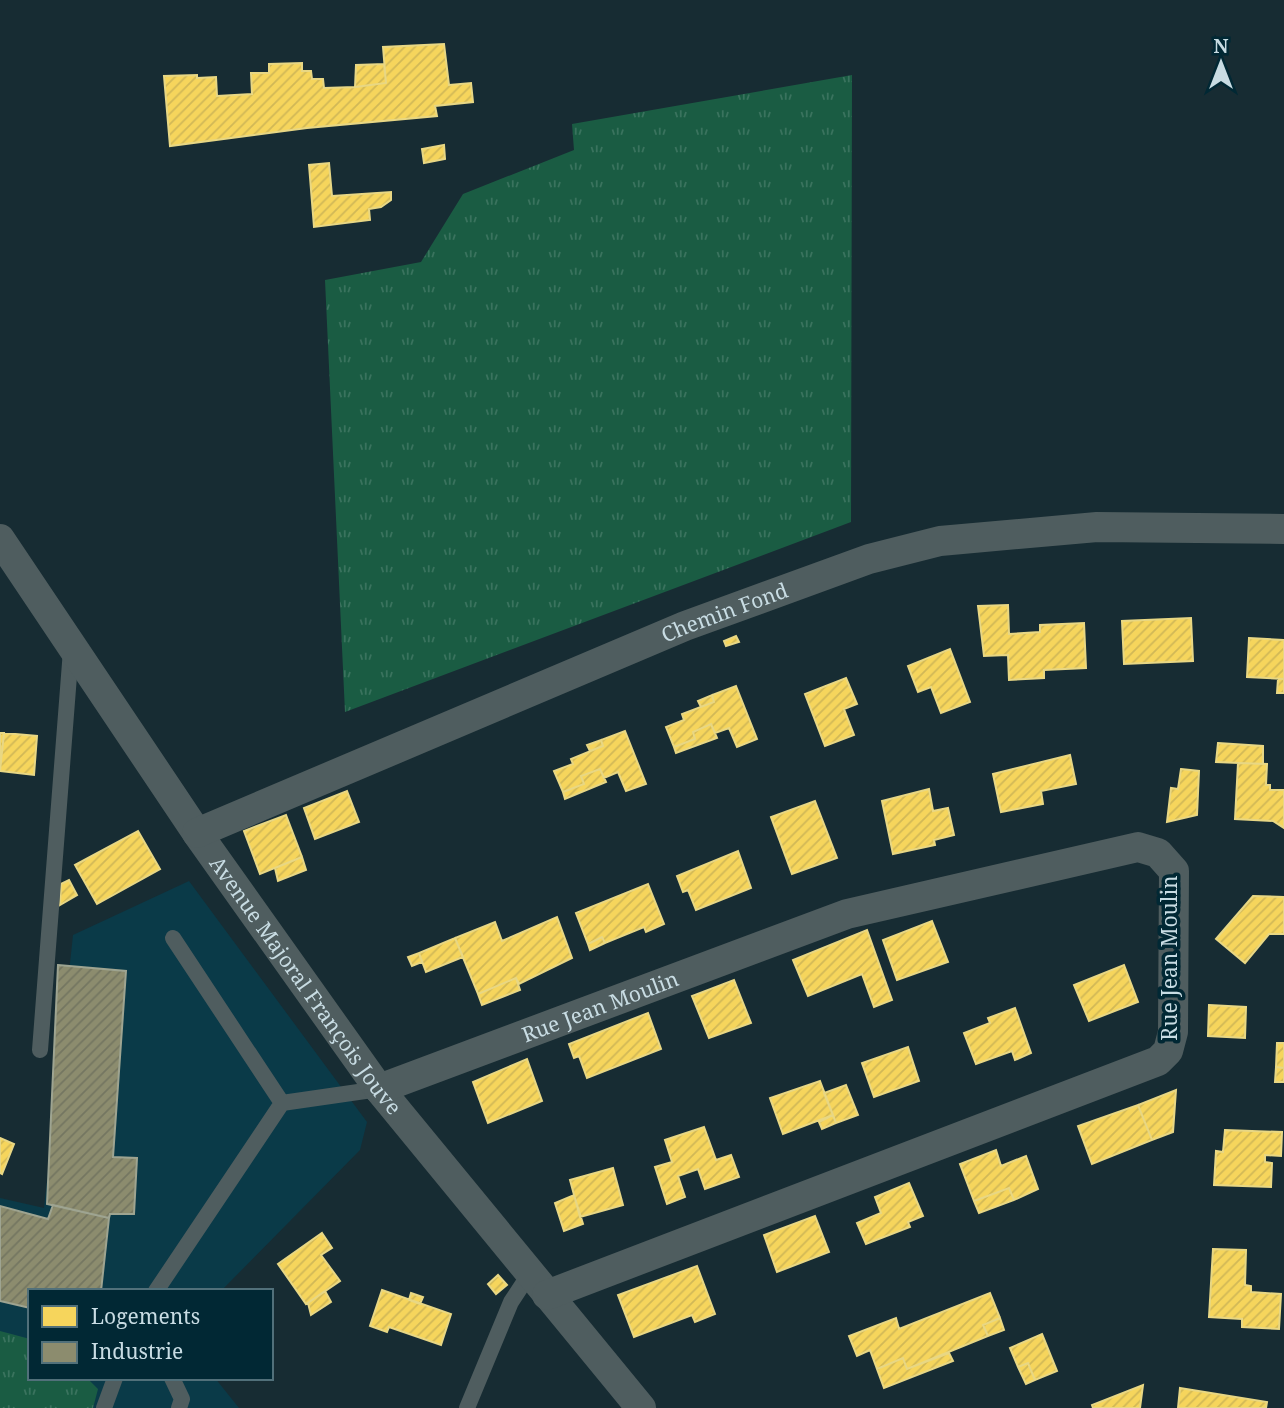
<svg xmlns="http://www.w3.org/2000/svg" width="1284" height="1408" font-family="'Noto Serif',serif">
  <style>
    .built { fill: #0a3a48 }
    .grass { fill: url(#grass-tufts) }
    .homes { fill: url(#homes-hatch); stroke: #e8d784; stroke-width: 2 }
    .industry { fill: url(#industry-hatch); stroke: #9ea491; stroke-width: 2 }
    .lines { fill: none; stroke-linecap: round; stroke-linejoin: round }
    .service { stroke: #4f5d5f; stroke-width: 16 }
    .minor { stroke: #4f5d5f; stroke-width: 30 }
    .labels { text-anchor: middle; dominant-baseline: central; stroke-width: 7; stroke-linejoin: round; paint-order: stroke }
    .street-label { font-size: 21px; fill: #c8dce3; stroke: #012834 }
  </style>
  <defs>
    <pattern id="grass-tufts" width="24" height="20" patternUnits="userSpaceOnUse" patternTransform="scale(1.75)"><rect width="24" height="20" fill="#1a5c43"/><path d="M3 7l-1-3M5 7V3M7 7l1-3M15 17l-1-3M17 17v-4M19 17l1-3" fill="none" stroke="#3a735e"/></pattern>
    <pattern id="homes-hatch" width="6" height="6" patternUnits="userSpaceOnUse" patternTransform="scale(1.75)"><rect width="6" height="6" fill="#f6d55c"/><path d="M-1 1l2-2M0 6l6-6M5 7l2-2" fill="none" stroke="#d1b857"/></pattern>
    <pattern id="industry-hatch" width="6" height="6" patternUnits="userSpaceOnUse" patternTransform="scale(1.75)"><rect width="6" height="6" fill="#8c8c6e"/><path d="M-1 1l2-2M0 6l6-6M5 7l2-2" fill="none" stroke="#747661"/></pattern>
  </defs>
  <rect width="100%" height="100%" fill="#172c33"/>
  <!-- built -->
  <path class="built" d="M189,881L367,1122L360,1150L221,1291H30V1378H215L239,1408H0V1198L44,1208L73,935Z"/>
  <!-- grass -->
  <path class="grass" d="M852,75L851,522L345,712L325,280L421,262L463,194L574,150L572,124Z
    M0,1331L30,1339V1378H87L98,1389L93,1408H0Z"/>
  <!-- homes -->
  <path class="homes" d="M444,44L449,85L471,83L473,102L435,106L437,116L307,128L170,146L164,76L197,75V78L216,77L217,96L252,94L251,73H269V64L302,63V71H311L312,79H323L324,88L355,87L386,83L383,47Z
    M384,64L386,83L355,87L356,65Z
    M444,145L445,159L424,163L422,149Z
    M329,163L332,196L391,192V200L381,207L369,209L370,220L314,227L309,165Z
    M1008,605L1009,634L1040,632V625L1084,623L1086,668L1044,670V678L1009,680L1008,655L984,656L978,606Z
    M1191,618L1193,661L1124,664L1122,621Z
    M736,636L739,642L726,646L724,641Z
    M1249,638L1284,640V679L1247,677Z
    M950,649L970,702L941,713L931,687L918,692L908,666Z
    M846,678L857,704L844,709L854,735L825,746L805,694Z
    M1278,679H1284V693H1277Z
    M736,686L757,739L737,747L729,728L715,733L711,724L693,732L695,739L674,747L666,727L684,720L682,714L714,702L712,695Z
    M712,695L714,702L701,707L698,701Z
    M711,724L717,738L676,753L674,747L695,739L693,732Z
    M625,731L646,784L626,791L618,772L604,778L600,769L581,776L584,784L563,792L554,771L573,764L571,759L603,746L601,740Z
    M0,733H4L0,771Z
    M4,733L37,736L34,775L0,771Z
    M601,740L603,746L590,751L587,745Z
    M1218,743L1263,746V764L1216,762Z
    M1070,755L1076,784L1041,791L1043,804L1001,812L993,774Z
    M1238,763L1267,764L1266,785H1270V790H1284V828L1273,821L1235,819Z
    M600,769L606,782L565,799L563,792L584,784L581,776Z
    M1181,769L1199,771L1197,815L1167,822L1171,788L1178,789Z
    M929,789L933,811L948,808L954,835L934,840L935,845L893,854L882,801Z
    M347,791L359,822L315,839L304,808Z
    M815,801L837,858L792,874L771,817Z
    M286,815L302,857L260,874L244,831Z
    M138,831L160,869L97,904L75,865Z
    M738,851L751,888L696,910L688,890L683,892L677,876Z
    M302,857L306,870L278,881L275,868Z
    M69,880L77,895L60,905L61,884Z
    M648,884L664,924L646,932L644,927L605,943L602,937L588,944L576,913Z
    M1253,896L1284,897V934H1269L1245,963L1216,939Z
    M557,917L572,958L519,984L516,978L478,994L455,938L495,922L502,941Z
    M932,921L948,962L897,980L883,940Z
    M867,930L892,1000L874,1007L862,974L808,996L793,960Z
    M602,937L605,943L590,950L588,944Z
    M455,938L463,957L426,972L419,953Z
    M419,953L422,962L412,966L408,957Z
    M1124,965L1138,1002L1089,1021L1074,985Z
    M516,978L520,990L482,1005L478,994Z
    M734,980L751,1023L709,1038L692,996Z
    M1209,1005L1246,1007L1245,1038L1208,1036Z
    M1015,1008L1031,1053L1015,1060L1012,1051L976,1064L964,1033L990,1023L988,1018Z
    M648,1013L661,1049L587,1078L579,1056L574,1058L569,1044Z
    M1277,1043H1284V1068L1276,1067Z
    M908,1047L919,1081L874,1097L862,1063Z
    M527,1059L542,1101L488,1123L473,1082Z
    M1276,1067L1284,1068V1082H1275Z
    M820,1081L833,1115L783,1134L770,1098Z
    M846,1085L858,1115L836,1123L824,1093Z
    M1176,1090L1173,1132L1152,1140L1138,1105Z
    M1138,1105L1152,1140L1092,1164L1078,1126Z
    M833,1115L836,1123L822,1129L819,1122Z
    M704,1127L716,1160L731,1155L739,1177L705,1189L698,1169L678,1176L685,1197L667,1204L655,1167L672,1162L665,1140Z
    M1225,1130L1282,1132L1281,1156L1265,1155V1162L1272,1163L1271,1187L1214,1185L1216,1151L1223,1152Z
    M0,1138L14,1144L2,1174L0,1173Z
    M996,1150L1001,1166L1026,1156L1038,1189L1014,1200L1009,1188L974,1201L960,1164Z
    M613,1168L623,1205L580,1217L570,1180Z
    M909,1183L923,1216L908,1222L910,1227L866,1244L857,1223L881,1213L875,1197Z
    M1009,1188L1014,1200L979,1213L974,1201Z
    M574,1195L583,1224L564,1231L555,1203Z
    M815,1216L829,1252L777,1272L764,1235Z
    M322,1233L332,1248L321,1255L340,1281L306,1304L278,1264Z
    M1213,1249L1246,1250L1245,1285L1251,1286V1292L1281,1294L1279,1329L1242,1327V1319L1209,1317Z
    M697,1266L715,1314L695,1322L692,1315L634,1337L618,1295Z
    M498,1275L507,1285L496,1294L488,1284Z
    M382,1290L451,1314L441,1345L389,1327L387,1332L370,1326Z
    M325,1291L331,1302L311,1315L308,1303Z
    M411,1293L423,1297L420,1304L409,1300Z
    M990,1293L1000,1318L983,1325L988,1336L907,1369L903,1358L877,1369L870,1350L857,1356L849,1336L896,1318L899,1329Z
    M1000,1318L1004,1330L988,1336L983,1325Z
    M1042,1334L1057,1371L1035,1380L1028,1363L1018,1367L1010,1348Z
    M949,1353L953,1361L884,1388L877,1369L903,1358L907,1369Z
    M1028,1363L1035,1380L1026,1384L1018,1367Z
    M1143,1385L1140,1408H1093L1092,1405Z
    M1180,1388L1267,1402L1266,1408H1178Z"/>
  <!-- industry -->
  <path class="industry" d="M58,965L126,971L113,1157L137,1158L134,1214H110L109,1218L47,1204Z
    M53,1205L109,1218L101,1291H30V1308L0,1301V1206L48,1219Z"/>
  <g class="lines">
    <!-- service -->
    <path class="service" d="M173,938L282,1103L379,1089
      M40,1050L71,650
      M156,1291L282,1103
      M172,1378L182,1399L179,1408
      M104,1408L115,1378
      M467,1408L511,1302L530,1273"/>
    <!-- minor -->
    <g class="minor">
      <path id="s1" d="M0,539L197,833L379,1089L641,1408"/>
      <path id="s2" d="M197,833L685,626L869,559L940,541L1097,527L1284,529"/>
      <path id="s3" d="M379,1089L847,914L1138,847L1158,853L1174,871L1173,1032L1168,1051L1158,1061L547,1295"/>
    </g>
  </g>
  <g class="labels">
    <!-- street labels -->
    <g class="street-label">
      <text stroke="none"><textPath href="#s2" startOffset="572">Chemin Fond</textPath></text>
      <text transform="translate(1169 958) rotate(-90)">Rue Jean Moulin</text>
      <text stroke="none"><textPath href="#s1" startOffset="541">Avenue Majoral François Jouve</textPath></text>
      <text stroke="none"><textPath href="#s3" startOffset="236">Rue Jean Moulin</textPath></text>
    </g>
  </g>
  <!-- legend -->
  <rect x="28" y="1289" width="245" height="91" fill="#012834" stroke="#51707a" stroke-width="2"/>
  <rect x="42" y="1306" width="35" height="21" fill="#f6d55c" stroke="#51707a" stroke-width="2"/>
  <text x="91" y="1324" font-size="21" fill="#c8dce3">Logements</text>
  <rect x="42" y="1342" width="35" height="21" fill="#8c8c6e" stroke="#51707a" stroke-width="2"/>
  <text x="91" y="1359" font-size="21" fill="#c8dce3">Industrie</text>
  <!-- north arrow -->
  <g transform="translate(1221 63)" stroke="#012834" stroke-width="5" paint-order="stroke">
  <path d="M0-5L12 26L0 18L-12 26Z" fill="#c8dce3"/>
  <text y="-10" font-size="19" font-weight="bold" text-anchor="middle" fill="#c8dce3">N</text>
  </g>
</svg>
